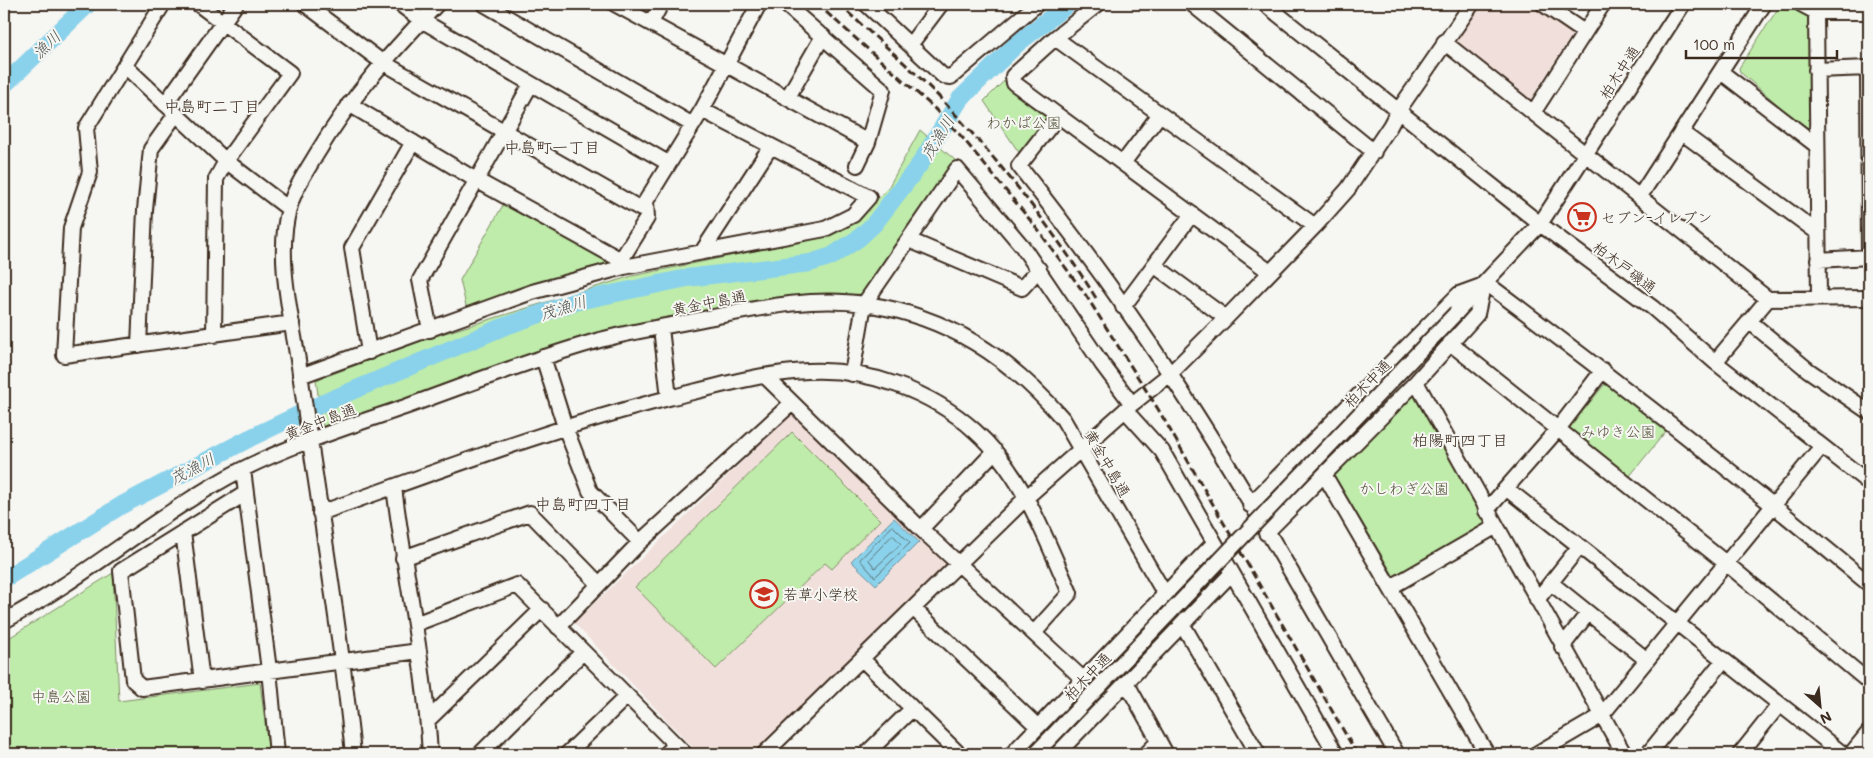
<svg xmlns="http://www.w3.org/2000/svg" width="1873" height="758" font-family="Mali,'Klee One',sans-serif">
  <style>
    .built { fill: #f1dfdb }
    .green { fill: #bfecaa; stroke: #7d8b64 }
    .water { fill: #8ad2eb; stroke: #6a8f99 }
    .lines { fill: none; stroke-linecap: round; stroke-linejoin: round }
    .shore { stroke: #5b6d70; stroke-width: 1 }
    .river { stroke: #8ad2eb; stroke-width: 18 }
    .minor-casing { stroke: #3b2a1e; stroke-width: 18 }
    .minor { stroke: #f6f6f2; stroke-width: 14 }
    .rail { stroke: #3b2a1e; stroke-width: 3; stroke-dasharray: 8 4; stroke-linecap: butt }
    .minor-bridge-casing { stroke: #3b2a1e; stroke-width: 18; stroke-linecap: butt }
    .minor-bridge { stroke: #f6f6f2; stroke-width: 14 }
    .labels { text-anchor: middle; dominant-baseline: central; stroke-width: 4; stroke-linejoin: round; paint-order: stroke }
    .street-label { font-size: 15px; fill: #3b2a1e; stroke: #f6f6f2 }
    .park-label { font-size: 15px; fill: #55513a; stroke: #f6f6f2 }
    .poi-label { font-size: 15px; fill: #3b2a1e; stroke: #f6f6f2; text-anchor: start }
    .water-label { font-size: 16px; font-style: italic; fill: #4f5451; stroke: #f6f6f2 }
    .neighbourhood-label { font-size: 16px; fill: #3b2a1e; stroke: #f6f6f2 }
  </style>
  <rect width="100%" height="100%" fill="#f6f6f2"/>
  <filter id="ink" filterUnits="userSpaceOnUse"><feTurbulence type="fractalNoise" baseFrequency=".02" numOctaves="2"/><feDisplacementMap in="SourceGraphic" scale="10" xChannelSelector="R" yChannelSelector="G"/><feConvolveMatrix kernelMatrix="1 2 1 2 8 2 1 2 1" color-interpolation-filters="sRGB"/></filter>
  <g filter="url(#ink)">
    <!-- built -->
    <path class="built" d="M1482,4H1531L1574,32L1530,100L1454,45Z
      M793,413L896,516L953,565L754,754H699L574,623Z"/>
    <!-- green -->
    <path class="green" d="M1781,4H1787L1808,16L1811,128L1807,130L1740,72L1739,68Z
      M1004,81L1053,119L1022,157L984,101Z
      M920,130L955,160L865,294L807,296L601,333L323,431L316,380L432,337L632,276L828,236L857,221L888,188Z
      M503,205L608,260L607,263L467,310L460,280Z
      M1608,384L1666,431L1629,477L1570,431V427L1604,385Z
      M1411,396H1414L1488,524L1395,578L1335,477L1336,473Z
      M792,432L880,520L832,569L825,563L716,669L635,587Z
      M113,573L119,701L260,683L269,754H4V641Z"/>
    <!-- water -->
    <path class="water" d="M894,518L919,542L876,585L851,561Z"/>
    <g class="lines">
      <!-- shore -->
      <path class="shore" d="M893,526L910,543L875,577L860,560Z
        M893,535L901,544L875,568L869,560Z"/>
      <!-- river -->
      <path class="river" d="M4,85L88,4
        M4,579L122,505L250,438L321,404L503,327L574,302L687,278L810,263L832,256L859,238L874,224L920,164L960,99L1017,44L1068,4"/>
      <defs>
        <path id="minor" d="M163,4L86,128L90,172L71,228L64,355L292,323
          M198,4L290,73L226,161L289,209
          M305,4L382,62L641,209L702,110L759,4
          M400,4L421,20L668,163
          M484,4L693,125
          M615,4L868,142L883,90L785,4
          M866,4L943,76L951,77L1037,4
          M1098,4L1055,38L1013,76L1014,83L1270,272
          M1192,4L1374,152
          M1265,4L1540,224L1653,308L1715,362L1869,483
          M1543,4L1584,32
          M1801,4L1816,12
          M651,23L661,4
          M1055,38L1315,226
          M1444,42L1768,299
          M910,45L941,4
          M125,66L226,161L216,179L214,335
          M1868,69L1869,257
          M1816,70L1869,68
          M1721,72L1816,145
          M788,97L823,36
          M165,104L236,4
          M349,104L476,180L621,260L624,267L825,229L853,215L869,197L702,110
          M1533,113L1603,4
          M1058,116L1019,166C1072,233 1123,302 1170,374C1251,496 1322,628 1397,754
          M1681,132L1817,232
          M1123,163L1160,114
          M857,165L868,142
          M1640,196L1764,4
          M909,240L1022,288L1039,269
          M702,252L771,146
          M621,260L647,218L646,201
          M1818,260L1869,257
          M1154,265L1226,318
          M1486,283C1616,380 1744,480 1869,584
          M1819,297L1816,12H1869
          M1123,307L1192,214
          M1456,313L1540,224L1683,4
          M1749,321L1808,370L1869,412
          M661,328L669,398
          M430,330L420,280L531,84
          M1450,343L1727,564L1869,682
          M139,345L145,210L151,149L176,114
          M369,352L352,248L413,142
          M543,357L565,427L590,491L640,542
          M1715,362L1768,299L1869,298
          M852,374L864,304L957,169L1022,246L1102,364L1132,404
          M300,376L532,292L624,267
          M766,377L921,529L1083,679
          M1416,382L1624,754
          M1125,410L1162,451L1336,754
          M243,470L269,670L277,754
          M1325,476L1487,754
          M394,487C405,576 425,664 430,754
          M1507,489L1843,754
          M246,493L121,571L133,680L142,688L419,651
          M1250,505L1459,294L1481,286
          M1486,511L1558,429L1603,370
          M320,513C436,472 550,428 669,398C714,387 761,373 808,371C867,368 931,391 975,431C1023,474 1044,535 1070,593L1034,633
          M921,529L995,451
          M183,532L202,681
          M1266,533L1416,382L1477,314L1483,286
          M403,558L530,513L599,584
          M1551,583L1647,660
          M1391,587L1495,527
          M1537,600L1579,547
          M914,609L1038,727
          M4,621C87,577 158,513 241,470C293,444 350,426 405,407C468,384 530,360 593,342C631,331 670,326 708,318C759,308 813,296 865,304C948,316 1009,357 1063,419L1258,754
          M415,624L517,585L685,754
          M558,627L640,542L792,403
          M1562,647L1588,613
          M862,659L959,754
          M1127,684L1166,754
          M428,720L542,609
          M353,754C340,627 318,500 300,373C293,323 275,258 289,209C294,189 306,172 316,155C351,96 391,53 437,4
          M480,754L583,652
          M567,754L627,696
          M666,754L676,745
          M764,754L1027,497L1132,404L1170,374L1226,318L1315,226L1348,189L1390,126L1398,111L1472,4
          M866,754L912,709
          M1012,754L1214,543
          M1057,754L1231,574
          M1146,754L1159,741
          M1536,754L1601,716L1822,446
          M1648,754L1723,661
          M1740,754L1779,705
          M1851,754L1869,732"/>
      </defs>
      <!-- minor casing -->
      <use href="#minor" class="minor-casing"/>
      <!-- minor -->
      <use href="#minor" class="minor"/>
      <!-- rail -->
      <path class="rail" d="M817,4L933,107L961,136L1035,226L1085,294L1158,409L1357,754
        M839,4C873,36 910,66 942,100C999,161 1052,227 1096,298"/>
      <defs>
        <path id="minor-bridge" d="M1035,754L1456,313"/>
      </defs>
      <!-- minor-bridge casing -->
      <use href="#minor-bridge" class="minor-bridge-casing"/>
      <!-- minor-bridge -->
      <use href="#minor-bridge" class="minor-bridge"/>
    </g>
  </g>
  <!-- icons -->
  <defs>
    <symbol id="supermarket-ring" viewBox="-11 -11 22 22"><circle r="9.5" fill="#f6f6f2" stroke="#c8321e" stroke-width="1.5"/><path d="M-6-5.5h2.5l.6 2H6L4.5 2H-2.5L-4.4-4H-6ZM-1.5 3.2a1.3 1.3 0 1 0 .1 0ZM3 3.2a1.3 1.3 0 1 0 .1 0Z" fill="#c8321e"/></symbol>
    <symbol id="school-ring" viewBox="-11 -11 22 22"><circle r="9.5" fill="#f6f6f2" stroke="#c8321e" stroke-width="1.5"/><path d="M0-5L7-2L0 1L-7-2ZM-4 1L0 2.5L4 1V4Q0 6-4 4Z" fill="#c8321e"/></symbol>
  </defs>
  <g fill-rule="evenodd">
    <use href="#supermarket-ring" x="1566" y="201" width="32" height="32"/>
    <use href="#school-ring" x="748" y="578" width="32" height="32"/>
  </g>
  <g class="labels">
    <!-- street labels -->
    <g class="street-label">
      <text transform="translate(1619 72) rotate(-57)">柏木中通</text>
      <text transform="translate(1625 267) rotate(37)">柏木戸磯通</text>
      <text transform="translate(709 302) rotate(-11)">黄金中島通</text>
      <text transform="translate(1367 383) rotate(-46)">柏木中通</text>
      <text transform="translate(320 421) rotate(-21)">黄金中島通</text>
      <text transform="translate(1108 463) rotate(60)">黄金中島通</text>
      <text transform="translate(1087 676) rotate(-46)">柏木中通</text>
    </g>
    <!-- park labels -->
    <g class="park-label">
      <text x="1024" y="122">わかば公園</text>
      <text x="1618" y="431">みゆき公園</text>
      <text x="1404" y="488">かしわぎ公園</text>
      <text x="61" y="696">中島公園</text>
    </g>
    <!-- poi labels -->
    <g class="poi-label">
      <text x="1601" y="217">セブン-イレブン</text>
      <text x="783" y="594">若草小学校</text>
    </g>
    <!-- water labels -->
    <g class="water-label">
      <text transform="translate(46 44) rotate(-44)">漁川</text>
      <text transform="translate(937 137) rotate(-59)">茂漁川</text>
      <text transform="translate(563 307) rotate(-17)">茂漁川</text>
      <text transform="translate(192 468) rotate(-28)">茂漁川</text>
    </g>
    <!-- neighbourhood labels -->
    <g class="neighbourhood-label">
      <text x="212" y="105">中島町二丁目</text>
      <text x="552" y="146">中島町一丁目</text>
      <text x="1460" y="439">柏陽町四丁目</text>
      <text x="583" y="503">中島町四丁目</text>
    </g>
  </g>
  <!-- margin -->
  <rect width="1873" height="758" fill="none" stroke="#f6f6f2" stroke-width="20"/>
  <rect x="10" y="10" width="1853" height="738" fill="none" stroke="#3b2a1e" stroke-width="2" filter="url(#ink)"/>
  <!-- north arrow -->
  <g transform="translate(1820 706) rotate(153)" stroke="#f6f6f2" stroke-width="4" paint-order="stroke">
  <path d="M0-4L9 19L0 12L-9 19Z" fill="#3b2a1e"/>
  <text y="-8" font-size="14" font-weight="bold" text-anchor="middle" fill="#3b2a1e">N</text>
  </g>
  <!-- scale -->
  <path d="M1686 50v8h151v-8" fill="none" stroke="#3b2a1e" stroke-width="2.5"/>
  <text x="1693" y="50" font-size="15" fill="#3b2a1e" stroke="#f6f6f2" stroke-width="4" paint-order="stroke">100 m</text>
</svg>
